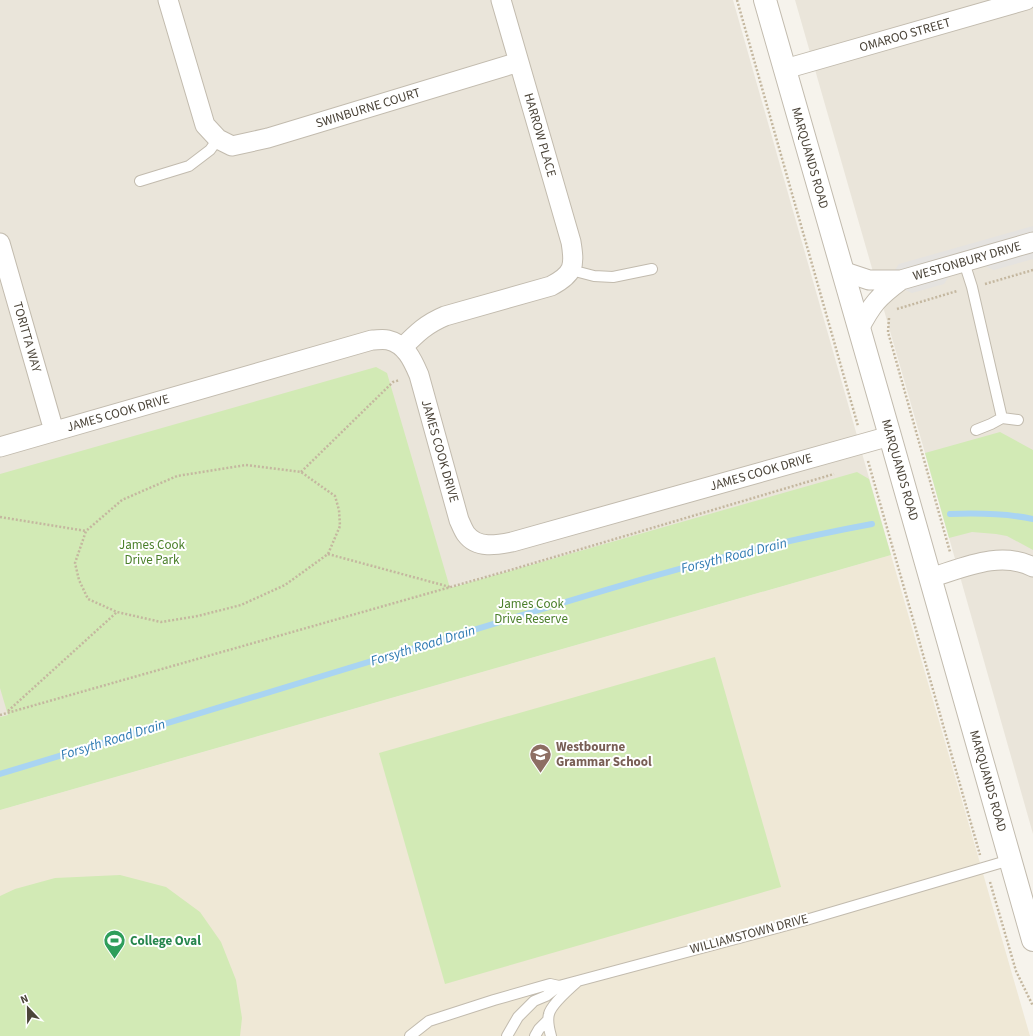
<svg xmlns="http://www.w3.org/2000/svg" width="1033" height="1036" font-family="'Source Sans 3',sans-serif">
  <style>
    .residential { fill: #eae5da }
    .education { fill: #efe8d6 }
    .green { fill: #d2eab5 }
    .parking { fill: #e5e3e0 }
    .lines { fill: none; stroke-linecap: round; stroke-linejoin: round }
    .stream { stroke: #a9d4f2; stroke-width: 6 }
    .service-casing { stroke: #c2bbae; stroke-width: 12 }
    .minor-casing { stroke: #c2bbae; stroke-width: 21 }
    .tertiary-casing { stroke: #c2bbae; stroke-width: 24 }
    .path { stroke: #c4b79f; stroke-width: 2.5; stroke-dasharray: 2 2; stroke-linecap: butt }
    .service { stroke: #fff; stroke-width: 10 }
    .minor { stroke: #fff; stroke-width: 19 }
    .tertiary { stroke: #fff; stroke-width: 22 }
    .labels { text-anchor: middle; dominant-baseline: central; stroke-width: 4; stroke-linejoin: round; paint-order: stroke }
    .street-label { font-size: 13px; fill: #4b4439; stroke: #fff }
    .park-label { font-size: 13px; fill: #4a7f2a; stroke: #fff }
    .education-label { font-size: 13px; font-weight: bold; fill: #785e54; stroke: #fff; text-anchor: start }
    .leisure-label { font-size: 13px; font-weight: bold; fill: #27864d; stroke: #fff; text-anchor: start }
    .water-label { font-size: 14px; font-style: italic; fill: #2e7ab2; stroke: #fff }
  </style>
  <rect width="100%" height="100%" fill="#f6f3ec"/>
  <!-- residential -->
  <path class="residential" d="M0,0H733L891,555L0,810Z
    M795,0H1033V834L925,453Z"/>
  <!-- education -->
  <path class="education" d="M891,555L1030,1036H0V810Z"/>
  <!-- green -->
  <path class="green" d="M376,367L387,373L450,588L857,472L869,479L891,555L0,810V717L8,715L0,688V474Z
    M1000,432L1033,450V550L1007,536L996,534L972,532L949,538L925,453Z
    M715,657L781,887L445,984L379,753Z
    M120,875L166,887L200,912L221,942L236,980L242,1018L240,1036H0V896L15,889L55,878Z"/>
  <!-- parking -->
  <path class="parking" d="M1033,226V233L893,273L899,264Z
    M1033,252V259L994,270L985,266Z
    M950,275L944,284L912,293L903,289Z"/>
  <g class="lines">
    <!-- stream -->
    <path class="stream" d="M950,514C978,513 1005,513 1033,519
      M0,774C155,726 311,679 467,632C600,591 735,549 872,524"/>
    <defs>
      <path id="service" d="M140,181L189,166L210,150L218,139
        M964,262L972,287L1002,418
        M571,270L594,276L613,277L652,269
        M976,430L991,424L1002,418L1018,420
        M410,1036L429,1021L494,1000L550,984L559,986
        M507,1036L518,1017L534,1001L546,996L559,986L806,920L1010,860
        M535,1036L539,1029L548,1020
        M551,1036C549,1029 547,1021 549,1014C551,1005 570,988 578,981"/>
      <path id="minor" d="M168,0L205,125L218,139L232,146L268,138L519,62
        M785,69L1026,0
        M0,243L54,431
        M842,271L869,280H901L1033,242
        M859,329C872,304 878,297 901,280
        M403,347C417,333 426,324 445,316L551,286C574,274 575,266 571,242L501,0
        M0,447L372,340C377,340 383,339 388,340C406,344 413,361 419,375L459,520C461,524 463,530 466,534C477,549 497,545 512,542L890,436
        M930,578C963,568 1000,550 1033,567"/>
      <path id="tertiary" d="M765,0L890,436L1033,940"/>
    </defs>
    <!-- service casing -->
    <use href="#service" class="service-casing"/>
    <!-- minor casing -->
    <use href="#minor" class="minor-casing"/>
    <!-- tertiary casing -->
    <use href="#tertiary" class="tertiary-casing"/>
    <!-- path -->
    <path class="path" d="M737,0L858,426
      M985,284L1033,270
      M897,309L957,291
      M889,318L888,332L950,552
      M868,461L980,855
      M246,465L301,472L335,496L339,510L340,526L328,554L285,585L241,605L198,616L161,622L117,612L88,599L79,580L75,563L86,531L122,500L177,476Z
      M301,472L393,382L400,380
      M0,517L86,531
      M328,554L450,587
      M8,711L117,612
      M0,715L507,571L834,474
      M990,882L1016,971L1033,1006"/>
    <!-- service -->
    <use href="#service" class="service"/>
    <!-- minor -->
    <use href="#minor" class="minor"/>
    <!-- tertiary -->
    <use href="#tertiary" class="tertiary"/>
  </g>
  <!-- icons -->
  <defs>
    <symbol id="school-pin" viewBox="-11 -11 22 30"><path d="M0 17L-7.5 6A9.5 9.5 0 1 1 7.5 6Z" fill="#8d6e63" stroke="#fff"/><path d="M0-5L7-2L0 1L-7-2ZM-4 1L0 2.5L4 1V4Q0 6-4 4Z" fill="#fff"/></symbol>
    <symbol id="stadium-pin" viewBox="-11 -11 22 30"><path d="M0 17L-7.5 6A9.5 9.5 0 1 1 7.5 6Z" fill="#2e9e5b" stroke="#fff"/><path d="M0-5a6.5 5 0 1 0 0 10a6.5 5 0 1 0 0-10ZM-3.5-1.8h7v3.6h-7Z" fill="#fff"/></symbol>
  </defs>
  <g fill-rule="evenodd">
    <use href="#school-pin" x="528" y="742" width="25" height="34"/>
    <use href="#stadium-pin" x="102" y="928" width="25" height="34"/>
  </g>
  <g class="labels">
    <!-- street labels -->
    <g class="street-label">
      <text transform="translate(905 35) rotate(-16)">OMAROO STREET</text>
      <text transform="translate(368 108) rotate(-17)">SWINBURNE COURT</text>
      <text transform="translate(540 135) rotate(74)">HARROW PLACE</text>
      <text transform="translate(810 158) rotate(74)">MARQUANDS ROAD</text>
      <text transform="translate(967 261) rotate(-16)">WESTONBURY DRIVE</text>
      <text transform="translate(27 337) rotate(74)">TORITTA WAY</text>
      <text transform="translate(118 413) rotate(-16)">JAMES COOK DRIVE</text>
      <text transform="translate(440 451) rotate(74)">JAMES COOK DRIVE</text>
      <text transform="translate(900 470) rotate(74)">MARQUANDS ROAD</text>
      <text transform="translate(761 472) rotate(-16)">JAMES COOK DRIVE</text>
      <text transform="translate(988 781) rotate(74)">MARQUANDS ROAD</text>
      <text transform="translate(749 934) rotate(-15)">WILLIAMSTOWN DRIVE</text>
    </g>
    <!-- park labels -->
    <g class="park-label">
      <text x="152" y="545">James Cook<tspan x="152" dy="15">Drive Park</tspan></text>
      <text x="531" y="604">James Cook<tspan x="531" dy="15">Drive Reserve</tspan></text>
    </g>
    <!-- education labels -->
    <g class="education-label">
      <text x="556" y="747">Westbourne<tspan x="556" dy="15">Grammar School</tspan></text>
    </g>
    <!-- leisure labels -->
    <g class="leisure-label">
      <text x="130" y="941">College Oval</text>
    </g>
    <!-- water labels -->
    <g class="water-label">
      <text transform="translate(734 556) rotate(-14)">Forsyth Road Drain</text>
      <text transform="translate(423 646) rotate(-17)">Forsyth Road Drain</text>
      <text transform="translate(113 740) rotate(-17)">Forsyth Road Drain</text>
    </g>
  </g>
  <!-- north arrow -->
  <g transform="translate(28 1008) rotate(338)" stroke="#ffffff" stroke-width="3" paint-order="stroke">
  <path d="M0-3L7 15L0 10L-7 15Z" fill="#4b4439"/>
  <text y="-6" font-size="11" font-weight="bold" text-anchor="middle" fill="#4b4439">N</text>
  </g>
</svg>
